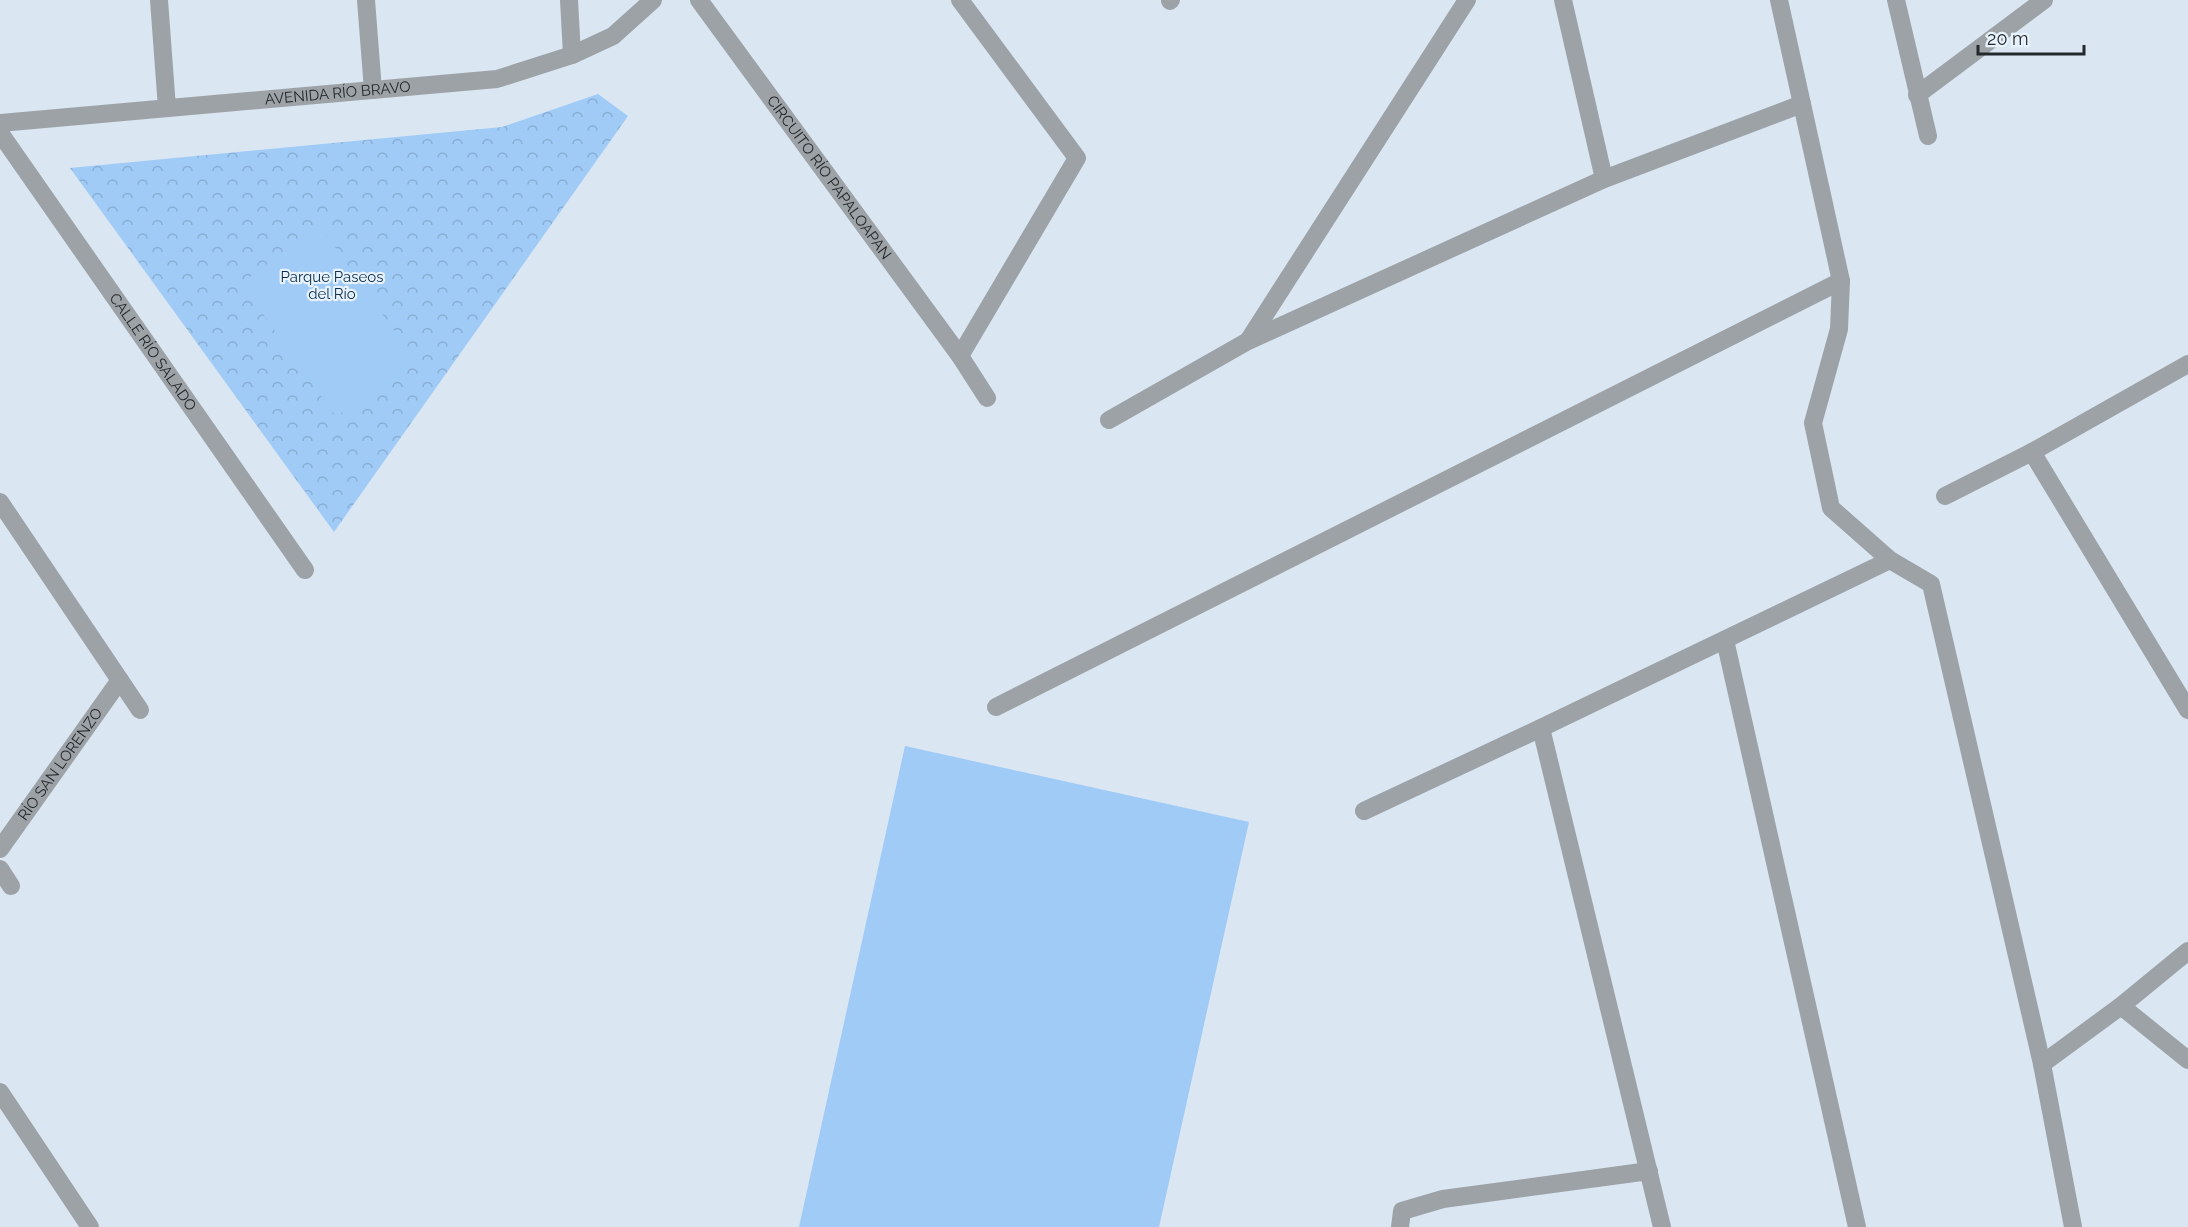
<svg xmlns="http://www.w3.org/2000/svg" width="2188" height="1227" font-family="Raleway,sans-serif">
  <style>
    .forest { fill: url(#forest-crowns) }
    .pitch { fill: #9fcbf6 }
    .lines { fill: none; stroke-linecap: round; stroke-linejoin: round }
    .minor { stroke: #9da2a7; stroke-width: 18 }
    .labels { text-anchor: middle; dominant-baseline: central; stroke-width: 4.5; stroke-linejoin: round; paint-order: stroke }
    .street-label { font-size: 15px; fill: #23282c; stroke: #e9f3fd }
    .park-label { font-size: 15px; fill: #0b2f4d; stroke: #e9f3fd }
  </style>
  <defs>
    <pattern id="forest-crowns" width="20" height="18" patternUnits="userSpaceOnUse" patternTransform="scale(1.5)"><rect width="20" height="18" fill="#9fcbf6"/><path d="M2 6a3 3 0 1 1 6 0M12 15a3 3 0 1 1 6 0" fill="none" stroke="#89aed3"/></pattern>
  </defs>
  <rect width="100%" height="100%" fill="#dae6f2"/>
  <!-- forest -->
  <path class="forest" d="M598,94L628,116L334,532L70,168L502,127Z"/>
  <!-- pitch -->
  <path class="pitch" d="M320,226L415,360L336,417L241,283Z
    M905,746L1249,822L1159,1227H799Z"/>
  <g class="lines">
    <!-- minor -->
    <g class="minor">
      <path d="M159,0L167,108"/>
      <path d="M366,0L373,90"/>
      <path d="M569,0L572,55"/>
      <path id="s1" d="M699,0L960,356L987,398"/>
      <path d="M1563,0L1604,179"/>
      <path d="M1779,0L1841,281L1839,329L1813,423L1831,508L1890,560L1931,584L2042,1064L2073,1227"/>
      <path d="M1896,0L1928,136"/>
      <path d="M1170,1L1171,0"/>
      <path d="M1917,95L2044,0"/>
      <path id="s2" d="M0,123L497,79L572,55L613,36L653,0"/>
      <path id="s3" d="M0,133L305,570"/>
      <path d="M1248,341L1467,0"/>
      <path d="M960,356L1077,158L960,0"/>
      <path d="M1109,420L1248,341L1604,179L1802,104"/>
      <path d="M2032,452L2188,710"/>
      <path d="M1945,496L2032,452L2188,364"/>
      <path d="M0,502L140,710"/>
      <path d="M1725,640L1857,1227"/>
      <path d="M996,707L1841,281"/>
      <path d="M1541,728L1662,1227"/>
      <path d="M1364,811L1541,728L1890,560"/>
      <path id="s4" d="M0,849L120,680"/>
      <path d="M0,869L11,886"/>
      <path d="M2121,1006L2188,1060"/>
      <path d="M2042,1064L2121,1006L2188,951"/>
      <path d="M0,1092L90,1227"/>
      <path d="M1400,1227L1402,1211L1443,1199L1649,1171"/>
    </g>
  </g>
  <g class="labels">
    <!-- street labels -->
    <g class="street-label">
      <text stroke="none"><textPath href="#s2" startOffset="339">AVENIDA RÍO BRAVO</textPath></text>
      <text stroke="none"><textPath href="#s1" startOffset="220">CIRCUITO RÍO PAPALOAPAN</textPath></text>
      <text stroke="none"><textPath href="#s3" startOffset="267">CALLE RÍO SALADO</textPath></text>
      <text stroke="none"><textPath href="#s4" startOffset="104">RÍO SAN LORENZO</textPath></text>
    </g>
    <!-- park labels -->
    <g class="park-label">
      <text x="332" y="277">Parque Paseos<tspan x="332" dy="17">del Río</tspan></text>
    </g>
  </g>
  <!-- scale -->
  <path d="M1978 45v9h106v-9" fill="none" stroke="#23282c" stroke-width="3"/>
  <text x="1987" y="45" font-size="18" fill="#23282c" stroke="#e9f3fd" stroke-width="4.5" paint-order="stroke">20 m</text>
</svg>
